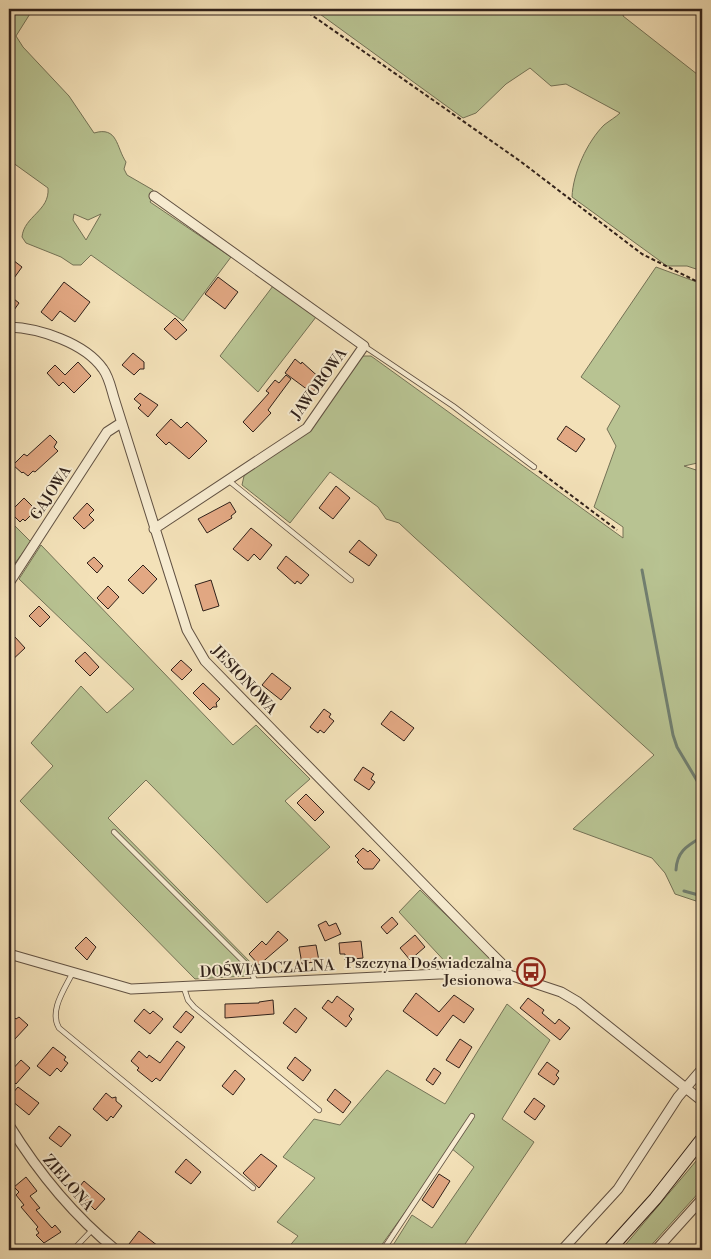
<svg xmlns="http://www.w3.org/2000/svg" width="711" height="1259" font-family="'Libre Bodoni',serif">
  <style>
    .green { fill: #b8c392; stroke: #747256; fill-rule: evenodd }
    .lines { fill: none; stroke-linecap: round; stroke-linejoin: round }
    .stream { stroke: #717f70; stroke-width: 3 }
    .building { fill: #e2a883; stroke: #30211a }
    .service-casing { stroke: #615142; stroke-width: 6 }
    .minor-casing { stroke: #615142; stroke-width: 11 }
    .secondary-casing { stroke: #30211a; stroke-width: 14 }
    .path { stroke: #30211a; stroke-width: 2; stroke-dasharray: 4 2.5; stroke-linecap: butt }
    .service { stroke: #f7ecd1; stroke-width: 4.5 }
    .minor { stroke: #f7ecd1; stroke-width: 9 }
    .secondary { stroke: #f7ecd1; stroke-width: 12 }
    .labels { text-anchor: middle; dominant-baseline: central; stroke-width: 4; stroke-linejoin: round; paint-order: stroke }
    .street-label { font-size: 15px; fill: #30211a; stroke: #f7ecd1 }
    .poi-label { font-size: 15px; fill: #30211a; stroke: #f7ecd1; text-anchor: end }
  </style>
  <rect width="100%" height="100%" fill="#f3e1b8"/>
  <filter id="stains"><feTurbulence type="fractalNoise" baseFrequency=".004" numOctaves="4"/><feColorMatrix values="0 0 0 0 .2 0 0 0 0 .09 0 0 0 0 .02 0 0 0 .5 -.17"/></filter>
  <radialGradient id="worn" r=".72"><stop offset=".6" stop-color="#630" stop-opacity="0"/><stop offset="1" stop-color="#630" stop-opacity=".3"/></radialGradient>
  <!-- green -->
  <path class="green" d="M9,9H33L16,36L23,47L69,96L94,133C118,126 116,147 126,162L124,169L127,175L153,190L154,196L150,202L231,257L183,321L91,255L81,265H73L61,257L26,243L22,237C24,216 50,211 48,188L9,160ZM74,214L88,220L101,214L86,240L73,220Z
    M313,9H625L623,16L702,78V271L687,266H667L572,197C573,173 587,142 604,125C609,121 616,117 620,113L566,84L551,86L530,68L506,84L476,113L463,118Z
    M656,267L702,284V462L684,466L702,472V903L675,894L665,873L652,858L573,829L654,755L414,537L399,523L386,519L378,507L330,472L290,523L242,485L244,476L253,468L308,431L363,356H371L623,538V527L594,507L616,446L607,429L620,406L581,377Z
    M273,286L316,317L258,392L220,356Z
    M9,520L31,542L12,567L9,564Z
    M41,545L233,745L256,725L310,779L285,801L330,847L267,903L146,780L108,818L263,975L195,979L20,801L53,766L31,743L81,686L107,713L134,689L19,579Z
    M420,890L492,959L495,968L486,970L451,968L399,912Z
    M507,1004L550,1040L502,1119L534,1142L461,1250H390L412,1215L432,1228L474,1167L451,1148L378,1250H286L298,1236L277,1222L315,1178L283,1157L314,1119L340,1125L387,1070L445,1104Z
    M702,1154V1189L647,1250H621Z"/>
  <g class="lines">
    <!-- stream -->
    <path class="stream" d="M642,570L673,735L677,747L702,789
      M676,870C677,851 687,846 702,837
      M684,891L702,896"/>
  </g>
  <!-- building -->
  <path class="building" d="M9,257L22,267L9,285Z
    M218,277L238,292L225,309L205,294Z
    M64,282L90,302L75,322L60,311L52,321L41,312Z
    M9,295L19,303L9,317Z
    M175,318L187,330L176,340L164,329Z
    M133,353L144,362V369H140L134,375L122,365Z
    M295,359L301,364L302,362L322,380L312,393L285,373Z
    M78,362L91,376L74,393L63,382L59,386L47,373L55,365L65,375Z
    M286,375L291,379L268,410L271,413L253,432L243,422L269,393L266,391L275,380L279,383Z
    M140,393L158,405L148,417L138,408L141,405L134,399Z
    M171,419L181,428L187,422L207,441L189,459L169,442L166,445L156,435Z
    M566,426L585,439L576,452L557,439Z
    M50,435L57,442L54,447L58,451L35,472L33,471L28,476L23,472L22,473L13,465L24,454L27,456Z
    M336,486L350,498L333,519L319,508Z
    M24,498L36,510L25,521L23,519L20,522L10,512Z
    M230,502L236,512L231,516L232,518L207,533L198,519Z
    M87,503L94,510L89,515L94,520L84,529L73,518Z
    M251,528L272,545L260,560L254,554L248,561L233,549Z
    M359,540L377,555L369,566L349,552Z
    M286,556L309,575L301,584L297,581L295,584L277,568Z
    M94,557L103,566L97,573L87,563Z
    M143,565L157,579L143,594L128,580Z
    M211,580L219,606L203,611L195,585Z
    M108,586L119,597L108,609L97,598Z
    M39,606L50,617L40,627L29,616Z
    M15,637L25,648L9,663V642Z
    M85,652L99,667L90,676L75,661Z
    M181,660L192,670L182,680L171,670Z
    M272,673L291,688L281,700L262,685Z
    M203,683L220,699L216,703L217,707H213L210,710L193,693Z
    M324,709L331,714L329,717L334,721L324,733L320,730L318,733L310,727Z
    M391,711L414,728L404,741L381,724Z
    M363,767L374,774L371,779L375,782L369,790L354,780Z
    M306,794L324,812L315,821L297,803Z
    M363,848L368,852L370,850L380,860L373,869H364L357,862L359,860L355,856Z
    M392,917L398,924L387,934L381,927Z
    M326,921L329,926L336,923L341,934L325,941L318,925Z
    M278,931L288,940L259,965L249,954L262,941L266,945Z
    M415,935L425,947L410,960L400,948Z
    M86,937L96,947L87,960L75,948Z
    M361,941L363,958L345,960V954H340L339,943Z
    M316,945L319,961L302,964L299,947Z
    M416,993L439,1012L454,995L474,1009L464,1023L453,1015L437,1036L403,1011Z
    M337,996L354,1009L349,1016L352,1019L346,1027L322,1008L328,1000L332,1003Z
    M528,998L544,1010L542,1013L555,1024L559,1019L570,1028L560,1040L520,1008Z
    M273,1000L274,1014L225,1018V1004L259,1003V1002Z
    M295,1008L307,1018L296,1033L283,1023Z
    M144,1009L150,1014L153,1011L163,1019L150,1034L134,1021Z
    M186,1011L194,1017L181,1033L173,1027Z
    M13,1016L16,1019L19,1017L28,1025L14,1040L9,1036V1020Z
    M460,1039L472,1047L459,1068L446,1060Z
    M177,1041L185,1047L160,1081L156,1078L152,1082L137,1070L139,1068L131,1061L139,1051L147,1058L149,1055L160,1063Z
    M53,1047L66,1057L64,1060L68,1063L61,1072L57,1068L50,1076L37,1066Z
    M295,1057L311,1070L303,1081L287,1068Z
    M21,1060L30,1068L16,1084L9,1077V1073Z
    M547,1062L559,1071L556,1075L559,1078L554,1085L538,1074Z
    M434,1068L441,1073L433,1085L426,1080Z
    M235,1070L245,1079L233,1095L222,1086Z
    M18,1087L39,1103L29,1115L12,1101L15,1098L11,1095Z
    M335,1089L351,1102L343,1113L327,1100Z
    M106,1093L112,1098L116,1097V1101L122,1106L113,1118L111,1116L107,1121L93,1109Z
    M534,1098L545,1106L535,1120L524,1112Z
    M59,1126L71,1135L61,1147L49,1138Z
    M261,1154L277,1166L259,1188L243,1173Z
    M186,1159L201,1172L191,1184L175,1172Z
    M439,1174L450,1181L433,1208L422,1200Z
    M26,1177L37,1191L30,1196L40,1208L36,1210L52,1228L55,1225L61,1232L44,1243L36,1235L39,1233L36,1229L38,1227L21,1207L24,1205L16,1195L19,1192L14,1187Z
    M84,1181L105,1199L95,1210L76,1191Z
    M139,1231L163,1250H136L129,1244Z"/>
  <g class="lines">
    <defs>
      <path id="service" d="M364,346L453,406L534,467
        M228,480L351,580
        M114,832L249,967L256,983
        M72,974C64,990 49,1011 59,1028L253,1188
        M184,988L188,1000L194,1007L319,1110
        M73,1250L92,1230
        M383,1250L472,1116"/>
      <path id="minor" d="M9,327C39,328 85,343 103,369C109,377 111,388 114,398L187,630L205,661L486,948L503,965L509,975
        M154,529L307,428L364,346L154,196
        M9,583L107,432L121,423
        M9,954L131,989L439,974H482L509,975L525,980L561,992L578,1002L702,1101
        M9,1125C38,1172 73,1215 116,1250
        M562,1250L618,1189L678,1097L702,1069
        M656,1250L702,1199"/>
      <path id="secondary" d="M609,1250L655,1199L702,1139"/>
    </defs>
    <!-- service casing -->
    <use href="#service" class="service-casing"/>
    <!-- minor casing -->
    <use href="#minor" class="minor-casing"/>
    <!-- secondary casing -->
    <use href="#secondary" class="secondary-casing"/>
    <!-- path -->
    <path class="path" d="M303,9L520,161L642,254L702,284
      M539,471L617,530"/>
    <!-- service -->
    <use href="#service" class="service"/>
    <!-- minor -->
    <use href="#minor" class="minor"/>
    <!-- secondary -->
    <use href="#secondary" class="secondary"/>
  </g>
  <!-- icons -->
  <defs>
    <symbol id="bus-ring" viewBox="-11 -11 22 22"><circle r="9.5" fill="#f7ecd1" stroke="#8f2418" stroke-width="1.5"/><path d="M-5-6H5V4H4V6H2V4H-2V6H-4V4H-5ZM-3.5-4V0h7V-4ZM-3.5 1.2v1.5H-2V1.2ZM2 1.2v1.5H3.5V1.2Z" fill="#8f2418"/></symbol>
  </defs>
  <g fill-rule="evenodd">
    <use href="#bus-ring" x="515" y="956" width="32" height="32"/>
  </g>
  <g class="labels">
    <!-- street labels -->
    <g class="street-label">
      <text transform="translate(319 384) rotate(-54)">JAWOROWA</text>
      <text transform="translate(51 493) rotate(-57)">GAJOWA</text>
      <text transform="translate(244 680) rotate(47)">JESIONOWA</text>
      <text transform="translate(267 969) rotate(-3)">DOŚWIADCZALNA</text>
      <text transform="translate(68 1183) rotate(49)">ZIELONA</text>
    </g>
    <!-- poi labels -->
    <g class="poi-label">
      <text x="512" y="963">Pszczyna Doświadczalna<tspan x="512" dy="17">Jesionowa</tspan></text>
    </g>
  </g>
  <!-- margin -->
  <rect width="711" height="1259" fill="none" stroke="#f3e1b8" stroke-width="30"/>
  <rect x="10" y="10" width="691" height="1239" fill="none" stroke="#30211a" stroke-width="2.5"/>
  <rect x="15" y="15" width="681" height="1229" fill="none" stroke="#30211a"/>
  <rect width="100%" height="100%" filter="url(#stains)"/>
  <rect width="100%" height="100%" fill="url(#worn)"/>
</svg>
